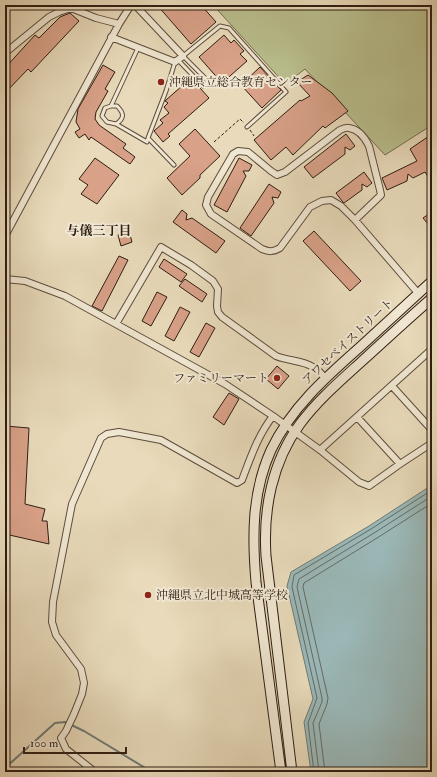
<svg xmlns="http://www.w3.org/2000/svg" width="437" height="777" font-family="'IM FELL Double Pica','Noto Serif JP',serif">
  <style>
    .green { fill: #b9be8d; stroke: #746e50 }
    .water { fill: #9ab8b8; stroke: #6f7a76 }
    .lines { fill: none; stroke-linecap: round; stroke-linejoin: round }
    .shore { stroke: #646a65; stroke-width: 1 }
    .stream { stroke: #6f7a76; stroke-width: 2 }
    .building { fill: #d8a188; stroke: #2f1d12 }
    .lane-casing { stroke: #5d4c3c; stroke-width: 5 }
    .street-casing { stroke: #5d4c3c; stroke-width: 8 }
    .secondary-casing { stroke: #2f1d12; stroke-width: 11 }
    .path { stroke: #2f1d12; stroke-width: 1; stroke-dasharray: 3 2; stroke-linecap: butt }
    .lane { stroke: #f0e7d2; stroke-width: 3 }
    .street { stroke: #f0e7d2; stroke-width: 6 }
    .secondary { stroke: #f0e7d2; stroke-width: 9 }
    .poi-dot { fill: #8f2418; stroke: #f0e7d2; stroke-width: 1.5 }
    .labels { text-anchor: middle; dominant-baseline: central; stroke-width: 4; stroke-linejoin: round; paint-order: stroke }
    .poi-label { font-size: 12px; fill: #2f1d12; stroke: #f0e7d2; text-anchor: start }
    .street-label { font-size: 12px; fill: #2f1d12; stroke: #f0e7d2 }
    .neighbourhood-label { font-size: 13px; font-weight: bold; fill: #2f1d12; stroke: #f0e7d2 }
  </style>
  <rect width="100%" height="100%" fill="#e8daba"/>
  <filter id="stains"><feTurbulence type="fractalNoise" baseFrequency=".005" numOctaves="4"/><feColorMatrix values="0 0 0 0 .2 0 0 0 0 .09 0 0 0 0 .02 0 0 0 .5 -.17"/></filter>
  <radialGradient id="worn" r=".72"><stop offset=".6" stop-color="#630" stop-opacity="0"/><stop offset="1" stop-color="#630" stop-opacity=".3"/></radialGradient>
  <!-- green -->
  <path class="green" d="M213,5H432V125L385,155L305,69L285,84Z"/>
  <!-- water -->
  <path class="water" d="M432,485V772H311L304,722L313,699L287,586L291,572L369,526Z"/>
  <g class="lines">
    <!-- shore -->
    <path class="shore" d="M314,772L308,723L317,698L292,587L294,575L371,529L432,490
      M319,772L313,723L322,702V698L297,587L299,579L374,533L432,496
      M325,772L319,724L327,704L328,698L303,587L304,583L377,538L432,503"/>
    <!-- stream -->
    <path class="stream" d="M5,768L55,723L65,722L84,731L152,772"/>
  </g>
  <!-- building -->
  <path class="building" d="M157,5H201L216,22L191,44Z
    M70,13L79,21L31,72L28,69L5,93V68L35,35L39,38L60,17Z
    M224,35L231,43L234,40L244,51L240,54L247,61L222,83L199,57Z
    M103,65L115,72L105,89L108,91L96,112L95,119L99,125L126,144L123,148L135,157L130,164L91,137L89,140L85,134L79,138L75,132L80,129L76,122L78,109Z
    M260,67L281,90L262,108L241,85Z
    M308,75L332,93L348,111L325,128L323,126L293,155L286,147L271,160L254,140L300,100L301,101L310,96L297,82Z
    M191,78L209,98L168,134L170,136L163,142L154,131L163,123L160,120L169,113L164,107L168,103L165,101L166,100Z
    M195,129L220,156L200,175V178L182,195L167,178L190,156L179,144Z
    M346,134L355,146L350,150L345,147V154L313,178L304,167Z
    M432,134V183L425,172L413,178L408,174L407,181L387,190L382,178L417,161L410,149Z
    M95,158L119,175L97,204L81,194L88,185L79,179Z
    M239,158L252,165L249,171H243L246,176L227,212L214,205Z
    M364,172L372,183L367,187L362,184V190L344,203L342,201L336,193Z
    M269,184L281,192L278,198L272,197L274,203L251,236L240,228Z
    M182,210L187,214L186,220L192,218L225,241L216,253L173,222Z
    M432,212V221L428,224L423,218Z
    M129,231L132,242L121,246L118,235Z
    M314,231L361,281L350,291L303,241Z
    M119,256L128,260L102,311L92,306Z
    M164,259L187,274L181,282L159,267Z
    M185,279L207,294L202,302L179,286Z
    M157,292L167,297L151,326L142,321Z
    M180,307L190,312L174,341L165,336Z
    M206,323L215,328L199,357L190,352Z
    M277,366L289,376L278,389L266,379Z
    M229,393L239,399L224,425L213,417Z
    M5,426L29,428L25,504L45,509L42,521H47L49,544L5,534Z"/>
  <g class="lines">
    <defs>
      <path id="lane" d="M178,60L203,86L208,81L183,56L220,26L229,28L286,92L247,127
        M111,106L138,48
        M116,124C125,118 124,113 117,106H111L105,108L102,116L107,122L116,124L147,142L148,138
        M174,165L148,138L166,91L175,62"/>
      <path id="street" d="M111,37L175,62L183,56L135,5
        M5,53L49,17L59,12L71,8L96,18L119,24
        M355,220L381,195L380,190L369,146C365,138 358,129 349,128C346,127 342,129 340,130L285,172L277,175L271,171L248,152L238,151L233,154L208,197L206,205L211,214L262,249C269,252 273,252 280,248L310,207L322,201L331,200L341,206L355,220L418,293
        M5,236L119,24L131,5
        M5,279L25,281L65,296L225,384L273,416L320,450L359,482L369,486L400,464L432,443
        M116,324L161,247L191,265L213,281L218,289L217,306L218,312L222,317L276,356C288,361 302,360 313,367C318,370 322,374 325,378
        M392,386L432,430
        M357,417L400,464
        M320,450L432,349
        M95,772L66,749L61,738L66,731L74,714L82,694L84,683L81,669L56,635L52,622L53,602L72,504L101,438L107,434L119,432L161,440L237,483L242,480C250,459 258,435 273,416"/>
      <path id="secondary" d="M281,772L256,582C252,536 252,492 271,450C291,408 326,377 360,347C384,325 408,303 432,281
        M292,772L266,556C263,510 272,462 300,424C317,401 339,382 360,363C384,341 408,319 432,298"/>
    </defs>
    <!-- lane casing -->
    <use href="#lane" class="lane-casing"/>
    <!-- street casing -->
    <use href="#street" class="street-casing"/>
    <!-- secondary casing -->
    <use href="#secondary" class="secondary-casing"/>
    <!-- path -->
    <path class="path" d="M250,130L254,136
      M214,142L240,119L244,123"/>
    <!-- lane -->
    <use href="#lane" class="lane"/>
    <!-- street -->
    <use href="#street" class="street"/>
    <!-- secondary -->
    <use href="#secondary" class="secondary"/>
  </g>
  <!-- markers -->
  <g class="poi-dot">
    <circle cx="161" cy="82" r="4"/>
    <circle cx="277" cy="378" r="4"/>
    <circle cx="148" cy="595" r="4"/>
  </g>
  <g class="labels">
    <!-- poi labels -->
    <g class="poi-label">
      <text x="169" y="82">沖縄県立総合教育センター</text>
      <text x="269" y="378" text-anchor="end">ファミリーマート</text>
      <text x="156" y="595">沖縄県立北中城高等学校</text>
    </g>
    <!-- street labels -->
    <g class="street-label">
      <text transform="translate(348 342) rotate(-43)">アワセベイストリート</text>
    </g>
    <!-- neighbourhood labels -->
    <g class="neighbourhood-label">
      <text x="99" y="231">与儀三丁目</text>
    </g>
  </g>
  <!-- margin -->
  <rect width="437" height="777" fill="none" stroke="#e8daba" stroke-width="20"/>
  <rect x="6" y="6" width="425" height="765" fill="none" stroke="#2f1d12" stroke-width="2"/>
  <rect x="10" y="10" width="417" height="757" fill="none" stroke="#2f1d12"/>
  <!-- scale -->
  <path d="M24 747v6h102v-6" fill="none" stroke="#2f1d12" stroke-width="2"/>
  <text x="30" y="747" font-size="12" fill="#2f1d12" stroke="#f0e7d2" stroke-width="3" paint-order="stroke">100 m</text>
  <rect width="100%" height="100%" filter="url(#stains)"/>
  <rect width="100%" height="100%" fill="url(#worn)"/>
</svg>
